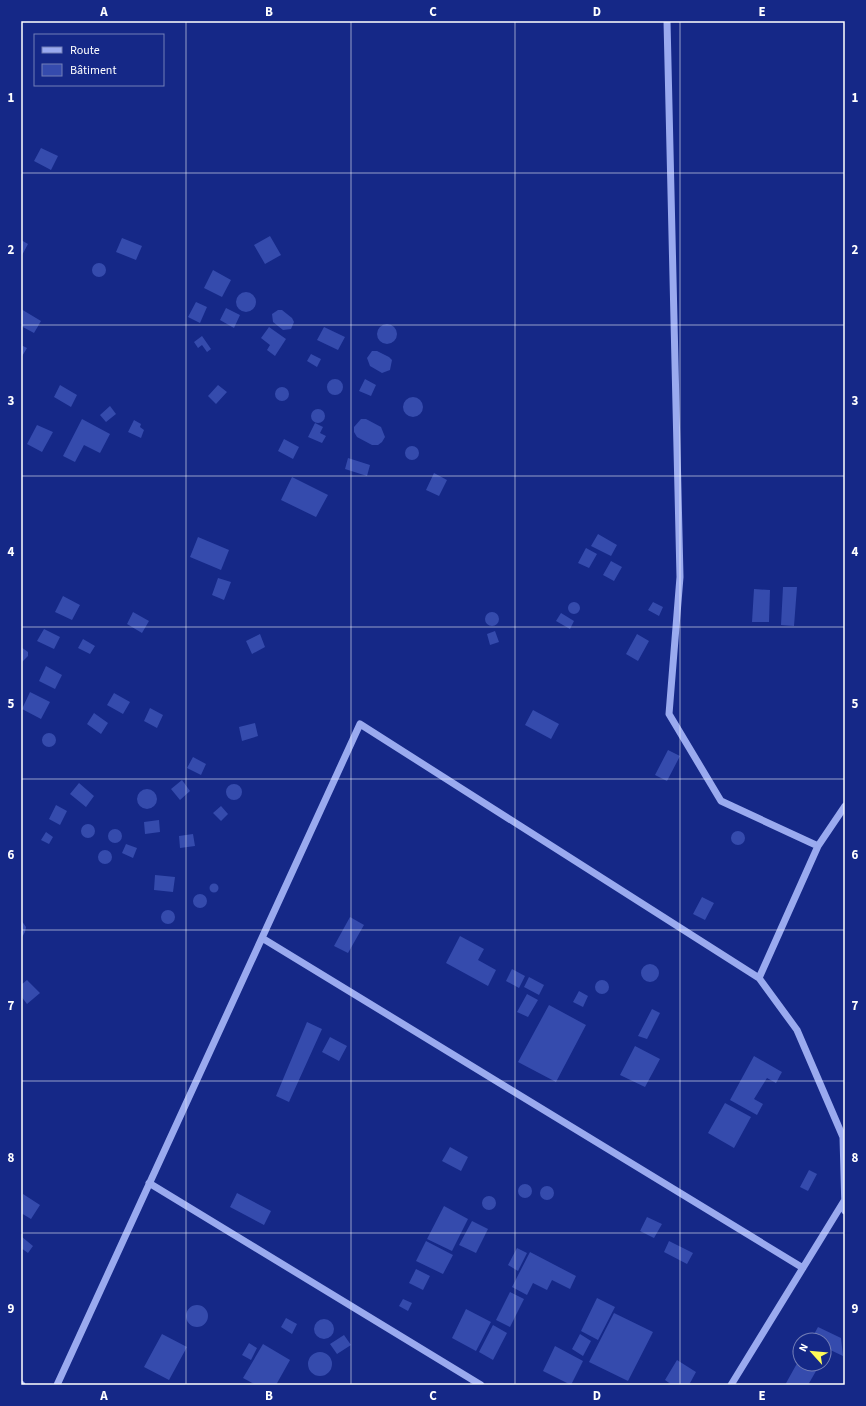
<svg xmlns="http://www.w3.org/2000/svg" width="866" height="1406" font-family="'Source Sans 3',sans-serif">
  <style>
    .building { fill: #354bad }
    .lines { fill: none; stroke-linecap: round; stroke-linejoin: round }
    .minor { stroke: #9aaaef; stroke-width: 7 }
    .grid { fill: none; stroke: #fff; stroke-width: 1; stroke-opacity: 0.55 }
    .neatline { fill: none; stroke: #fff; stroke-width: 1.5 }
    .grid-label { font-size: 13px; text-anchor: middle; font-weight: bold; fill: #fff }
  </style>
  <rect width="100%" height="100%" fill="#152887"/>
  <!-- building -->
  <path class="building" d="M41,148L58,156L51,170L34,161Z
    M270,236L281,255L265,264L254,245Z
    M122,238L142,246L136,260L116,252Z
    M21,240L28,244L21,257Z
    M92 270a7 7 0 1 1 14 0a7 7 0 1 1-14 0Z
    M213,270L231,280L222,297L204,288Z
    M236 302a10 10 0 1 1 20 0a10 10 0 1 1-20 0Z
    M196,302L207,307L200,323L188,317Z
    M226,308L240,315L234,328L220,320Z
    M21,309L41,321L34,333L21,326Z
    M278,310H282L292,318L294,322L291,329L283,330L273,322L272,314Z
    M377 334a10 10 0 1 1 20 0a10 10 0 1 1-20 0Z
    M269,327L286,339L275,356L267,350L270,345L261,338Z
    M324,327L345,337L338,350L317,340Z
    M202,336L211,349L207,352L202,345L198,348L194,342Z
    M21,345L27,348L21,358Z
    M372,351H377L389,357L392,360L390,370L382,373L370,366L367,358Z
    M311,354L321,359L317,367L307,361Z
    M365,379L376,385L371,396L359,391Z
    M327 387a8 8 0 1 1 16 0a8 8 0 1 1-16 0Z
    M60,385L77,395L71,407L54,397Z
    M218,385L227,392L216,404L208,396Z
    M275 394a7 7 0 1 1 14 0a7 7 0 1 1-14 0Z
    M403 407a10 10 0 1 1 20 0a10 10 0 1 1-20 0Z
    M110,406L116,414L106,422L100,415Z
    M311 416a7 7 0 1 1 14 0a7 7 0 1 1-14 0Z
    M82,419L110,434L100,453L84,445L75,462L63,456Z
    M361,419H366L381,427L385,437L382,442L378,445H372L357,437L354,432V427Z
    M134,420L141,424L140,427L144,430L141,438L128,432Z
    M315,423L323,427L320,433L326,436L322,443L308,437Z
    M37,425L53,432L42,452L27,444Z
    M284,439L299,447L293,459L278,451Z
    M405 453a7 7 0 1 1 14 0a7 7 0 1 1-14 0Z
    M348,458L370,465L367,476L345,469Z
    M434,473L447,480L439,496L426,490Z
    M292,477L328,495L316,517L281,500Z
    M598,534L617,545L611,556L591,546Z
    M198,537L229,550L221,570L190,557Z
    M586,548L597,554L589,568L578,563Z
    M611,561L622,567L614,581L603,575Z
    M218,578L231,582L224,600L212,595Z
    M783,587H797L794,626L781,625Z
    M754,589L770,590L769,622H752Z
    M63,596L80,605L72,620L55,612Z
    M568 608a6 6 0 1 1 12 0a6 6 0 1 1-12 0Z
    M653,602L663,607L659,616L648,610Z
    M133,612L149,621L142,633L127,624Z
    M485 619a7 7 0 1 1 14 0a7 7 0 1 1-14 0Z
    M561,613L574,621L570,629L556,621Z
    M44,629L60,637L54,649L37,641Z
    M495,631L499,642L490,645L487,634Z
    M260,634L265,647L252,654L246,641Z
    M637,634L649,641L638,661L626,654Z
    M83,639L95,646L90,654L78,648Z
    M21,647L28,652V656L22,662Z
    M46,666L62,675L55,689L39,681Z
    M30,692L50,702L41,719L22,709Z
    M114,693L130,702L123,714L107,705Z
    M150,708L163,715L157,728L144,721Z
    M533,710L559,724L551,739L525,725Z
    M94,713L108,723L101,734L87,724Z
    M255,723L258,736L242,741L239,727Z
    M42 740a7 7 0 1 1 14 0a7 7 0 1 1-14 0Z
    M668,750L680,756L667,781L655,775Z
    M193,757L206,764L201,775L187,768Z
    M182,780L190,791L180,800L171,789Z
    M79,783L94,796L86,807L70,794Z
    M226 792a8 8 0 1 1 16 0a8 8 0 1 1-16 0Z
    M137 799a10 10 0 1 1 20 0a10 10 0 1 1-20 0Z
    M56,805L67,811L60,825L49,819Z
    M221,806L228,814L221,821L213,813Z
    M159,820L160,832L145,834L144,822Z
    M81 831a7 7 0 1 1 14 0a7 7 0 1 1-14 0Z
    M108 836a7 7 0 1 1 14 0a7 7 0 1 1-14 0Z
    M731 838a7 7 0 1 1 14 0a7 7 0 1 1-14 0Z
    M46,832L53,837L49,844L41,840Z
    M193,834L195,846L180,848L179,836Z
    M126,844L137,848L133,858L122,853Z
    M98 857a7 7 0 1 1 14 0a7 7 0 1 1-14 0Z
    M155,875L175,877L173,892L154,890Z
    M209.5 888a4.5 4.5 0 1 1 9 0a4.5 4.5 0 1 1-9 0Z
    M193 901a7 7 0 1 1 14 0a7 7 0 1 1-14 0Z
    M702,897L714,903L705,920L693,914Z
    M161 917a7 7 0 1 1 14 0a7 7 0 1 1-14 0Z
    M350,917L364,925L348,953L334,946Z
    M21,920L26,927L25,932L21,939Z
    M460,936L484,949L478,960L496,970L488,986L446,963Z
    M641 973a9 9 0 1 1 18 0a9 9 0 1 1-18 0Z
    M512,969L525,976L519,988L506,981Z
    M529,977L544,985L539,995L524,987Z
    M27,980L40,993L27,1004L21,996V985Z
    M595 987a7 7 0 1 1 14 0a7 7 0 1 1-14 0Z
    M579,991L588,996L583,1007L573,1002Z
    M527,994L538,1000L528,1017L517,1012Z
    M549,1005L586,1025L556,1082L518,1062Z
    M652,1009L660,1013L647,1039L638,1036Z
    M307,1022L322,1029L289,1102L276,1096Z
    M330,1037L347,1046L339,1061L322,1052Z
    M635,1046L660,1059L645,1087L620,1075Z
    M754,1056L782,1072L776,1083L767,1078L754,1099L763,1104L757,1115L730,1100Z
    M725,1103L751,1117L734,1148L708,1133Z
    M450,1147L468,1157L461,1171L442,1161Z
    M809,1170L817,1174L808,1191L800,1187Z
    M518 1191a7 7 0 1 1 14 0a7 7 0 1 1-14 0Z
    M540 1193a7 7 0 1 1 14 0a7 7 0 1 1-14 0Z
    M237,1193L271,1211L264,1225L230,1207Z
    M23,1194L40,1205L31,1219L21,1213Z
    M482 1203a7 7 0 1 1 14 0a7 7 0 1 1-14 0Z
    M444,1206L468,1219L452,1251L427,1239Z
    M647,1217L662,1224L654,1238L640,1231Z
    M472,1221L488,1229L476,1253L459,1245Z
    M22,1237L33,1246L28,1253L21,1248Z
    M426,1241L453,1255L443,1274L416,1261Z
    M669,1241L693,1253L687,1264L664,1252Z
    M517,1248L527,1253L518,1271L508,1265Z
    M530,1252L576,1276L570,1289L552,1280L547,1290L533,1283L527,1295L512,1287Z
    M416,1269L430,1276L423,1290L409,1283Z
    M510,1292L524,1299L510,1327L496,1320Z
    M597,1298L615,1307L598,1340L581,1331Z
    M403,1299L412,1303L408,1311L399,1306Z
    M186 1316a11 11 0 1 1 22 0a11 11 0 1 1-22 0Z
    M466,1309L491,1322L476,1351L452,1338Z
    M614,1313L653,1332L628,1381L589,1362Z
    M286,1318L297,1324L292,1334L281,1327Z
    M314 1329a10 10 0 1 1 20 0a10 10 0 1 1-20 0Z
    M493,1325L507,1333L493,1360L479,1352Z
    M818,1327L841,1338L843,1356L824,1347V1340H811Z
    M162,1334L187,1347L169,1380L144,1367Z
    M580,1334L591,1341L583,1356L572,1349Z
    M344,1335L351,1345L337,1354L330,1344Z
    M249,1343L257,1348L251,1360L242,1355Z
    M263,1344L290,1360L276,1385H256L243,1378Z
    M555,1346L583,1361L571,1385L543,1371Z
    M308 1364a12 12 0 1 1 24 0a12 12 0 1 1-24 0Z
    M800,1358V1364H820L808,1385H785Z
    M677,1360L696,1372L689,1385H672L665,1380Z"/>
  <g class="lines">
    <!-- minor -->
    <path class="minor" d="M667,21L680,577L669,714L721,801L818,846L759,978L797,1030L843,1137L845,1211
      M818,846L845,806
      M262,938L803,1268
      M149,1183L481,1385
      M21,1384L22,1385
      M57,1385L360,724L759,978
      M731,1385L844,1201"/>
  </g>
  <!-- grid -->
  <path class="grid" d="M186,21V1385M351,21V1385M515,21V1385M680,21V1385M21,173H845M21,325H845M21,476H845M21,627H845M21,779H845M21,930H845M21,1081H845M21,1233H845"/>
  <!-- border -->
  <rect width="866" height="1406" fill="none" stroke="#152887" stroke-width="44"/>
  <!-- legend -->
  <rect x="34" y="34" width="130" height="52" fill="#152887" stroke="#737eb7"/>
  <rect x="42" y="47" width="20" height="6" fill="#9aaaef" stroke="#737eb7"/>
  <text x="70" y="54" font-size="12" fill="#ffffff">Route</text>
  <rect x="42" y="64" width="20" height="12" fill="#354bad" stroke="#737eb7"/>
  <text x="70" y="74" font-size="12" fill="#ffffff">Bâtiment</text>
  <!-- north arrow -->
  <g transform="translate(812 1352) rotate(297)"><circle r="19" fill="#152887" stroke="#737eb7"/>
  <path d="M0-3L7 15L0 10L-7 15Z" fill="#fffb58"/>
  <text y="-6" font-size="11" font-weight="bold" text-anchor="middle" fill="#ffffff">N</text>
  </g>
  <rect x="22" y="22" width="822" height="1362" class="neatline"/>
  <g class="grid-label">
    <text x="104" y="16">A</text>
    <text x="269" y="16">B</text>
    <text x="433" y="16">C</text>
    <text x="597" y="16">D</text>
    <text x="762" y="16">E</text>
    <text x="11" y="102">1</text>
    <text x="855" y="102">1</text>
    <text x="11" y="254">2</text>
    <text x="855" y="254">2</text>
    <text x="11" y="405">3</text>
    <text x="855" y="405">3</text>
    <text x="11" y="556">4</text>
    <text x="855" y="556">4</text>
    <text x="11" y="708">5</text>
    <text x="855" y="708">5</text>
    <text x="11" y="859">6</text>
    <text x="855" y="859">6</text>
    <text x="11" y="1010">7</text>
    <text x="855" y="1010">7</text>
    <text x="11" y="1162">8</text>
    <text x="855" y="1162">8</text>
    <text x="11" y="1313">9</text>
    <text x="855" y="1313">9</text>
    <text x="104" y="1400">A</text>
    <text x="269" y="1400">B</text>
    <text x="433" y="1400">C</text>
    <text x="597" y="1400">D</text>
    <text x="762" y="1400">E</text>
  </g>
</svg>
